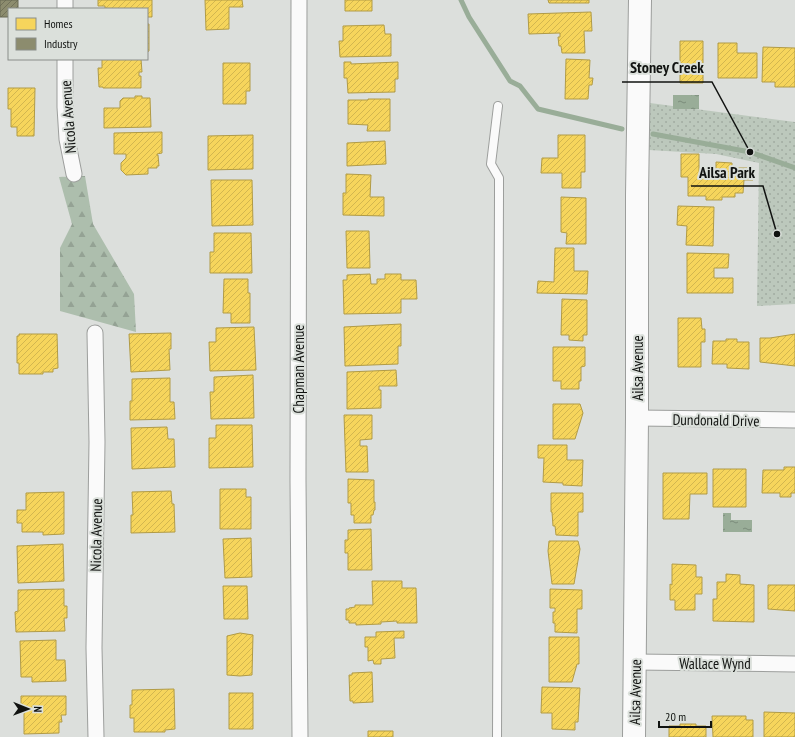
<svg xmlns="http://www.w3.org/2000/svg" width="795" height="737" font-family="'PT Sans Narrow',sans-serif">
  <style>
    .green { fill: url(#green-dots) }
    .forest { fill: url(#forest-firs) }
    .water { fill: url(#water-ripples) }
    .homes { fill: url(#homes-hatch); stroke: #b19b46 }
    .industry { fill: url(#industry-hatch); stroke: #676852 }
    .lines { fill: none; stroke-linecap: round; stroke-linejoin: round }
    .stream { stroke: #99ad98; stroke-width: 5 }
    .lane-casing { stroke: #9c9e9c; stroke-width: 10 }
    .street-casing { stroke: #9c9e9c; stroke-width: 17 }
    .secondary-casing { stroke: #9c9e9c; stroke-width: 24 }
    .lane { stroke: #fafafa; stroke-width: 8 }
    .street { stroke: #fafafa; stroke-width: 15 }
    .secondary { stroke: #fafafa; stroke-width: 22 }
    .labels { text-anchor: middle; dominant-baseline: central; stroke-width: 4; stroke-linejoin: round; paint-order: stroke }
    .street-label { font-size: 15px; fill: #111311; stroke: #dbe0db }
    .leader { fill: none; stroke: #111311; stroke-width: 1.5 }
    .callout-dot { fill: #111311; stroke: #dbe0db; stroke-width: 1.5 }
    .callout-label { font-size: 16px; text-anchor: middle; font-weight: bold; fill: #111311; stroke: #dbe0db; stroke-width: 4; stroke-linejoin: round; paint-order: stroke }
  </style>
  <defs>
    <pattern id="green-dots" width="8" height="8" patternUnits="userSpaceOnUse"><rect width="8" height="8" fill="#bcc8bc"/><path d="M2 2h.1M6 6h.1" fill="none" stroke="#a1aba1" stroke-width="1.8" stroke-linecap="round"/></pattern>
    <pattern id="forest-firs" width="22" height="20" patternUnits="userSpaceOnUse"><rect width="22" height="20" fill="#adbead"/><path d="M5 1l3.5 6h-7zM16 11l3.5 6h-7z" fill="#94a294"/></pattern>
    <pattern id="water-ripples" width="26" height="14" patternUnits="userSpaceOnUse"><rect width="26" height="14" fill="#99ad98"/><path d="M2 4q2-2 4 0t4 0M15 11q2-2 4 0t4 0" fill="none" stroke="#7b8c7b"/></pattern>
    <pattern id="homes-hatch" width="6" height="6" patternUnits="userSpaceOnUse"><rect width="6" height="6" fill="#f6d55c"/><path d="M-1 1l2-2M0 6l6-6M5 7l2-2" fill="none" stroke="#d2b64f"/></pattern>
    <pattern id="industry-hatch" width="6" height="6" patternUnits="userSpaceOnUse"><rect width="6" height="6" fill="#8c8c6e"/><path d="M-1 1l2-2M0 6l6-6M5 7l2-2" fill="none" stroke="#717159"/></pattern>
  </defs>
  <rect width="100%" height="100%" fill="#dcdfdc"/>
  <!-- green -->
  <path class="green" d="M650,103L795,122V304L757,306L759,163L716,154L649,150Z"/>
  <!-- forest -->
  <path class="forest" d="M85,176L93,224L134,294L136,332L60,311V248L72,224L59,177Z"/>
  <!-- water -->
  <path class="water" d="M673,95H699V109H673Z
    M723,513H731V520H752V532H723Z"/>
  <!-- homes -->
  <path class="homes" d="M98,0H152V17H147V9H105V6H98Z
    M205,0H242L243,7H229V29L206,30Z
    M345,0H372V11H345Z
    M548,0H589V3H549Z
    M591,12L592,31H584L585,53H562L561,46H559L558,37H560V33L529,34L528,14Z
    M147,24H149V51L147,52Z
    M384,25L385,34H391V56L340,57L339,41H343V26Z
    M680,41H703V83H680Z
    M718,43H737V53H757V78H718Z
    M763,47L795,48V87H775V82H762Z
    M102,59H141L142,72H139V76H141V88H103V87H99L98,68H102Z
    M566,59L590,60L589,78H593L592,85H589L588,99H565Z
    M344,62H351V64L398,62V79H395V92L348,93L347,78H344Z
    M223,63H250V91H246V104H223Z
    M8,88H35L34,136H17V127H11V109H8Z
    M135,96H142V98H150L151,127L104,128V108H120V101L123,98H135Z
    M368,99H390V131H367L368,125L348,124V100H368Z
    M162,132V153L157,154V155H158L159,166H157V168H148V174L126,175L121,170V163L126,158V154H114V133Z
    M253,135V169L208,170V136Z
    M558,135H585V172H581V188H562V173H541L542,158H558Z
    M385,141L386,164L347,166V143Z
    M681,154H699V171L716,172V162L732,163V168H753V180H744L743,193H735V197H722V200H706V196H688V177H681Z
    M346,174L371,175L370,197H384V216L343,215V193H346Z
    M211,180H252L253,225L212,226Z
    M561,197L586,198V244H566L567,233L561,232Z
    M678,206L714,207L713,246L686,245L687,226L677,225Z
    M346,231H369L370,268H347Z
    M214,233H251L252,273H210V252H214Z
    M555,248H574V271H588L587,294L537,293L538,281L554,282Z
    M687,253L729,254L728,268H714V278H733V293H687Z
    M370,274L371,284H377V279H385V274H401V280H416L417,299H401V313L344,314L343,280H347V275Z
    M224,279H248V293H250V323H231V313H223Z
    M562,299L587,300V335H583V341L569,340V335H561Z
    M678,318H701L702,329H705V342H701V367H678Z
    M401,324V346H398V364L345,366L344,327Z
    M254,327L256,370L210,371L209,342H216V328Z
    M171,333V349H169L170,370L131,372L129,334Z
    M19,334H57L58,368L53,369V372H43V374H19V363H17V336H19Z
    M795,334V366L760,362V338H770Z
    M726,339H737V342H749V369L727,368V364H712L713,341H726Z
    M553,347H585V366L581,367V381H579V389H561V381H553Z
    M396,370L397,386H379V390H381V408L347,409V372Z
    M253,375L254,418L211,419L210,392H214V377Z
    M170,378V402H174L175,419L130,420V401H132V379Z
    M553,404H580L583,413L575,439H553Z
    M344,415H372V439L360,440V446H367L368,472H346Z
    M216,425H252L253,467L209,468V438H216Z
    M167,427L168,439H174L175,467L132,469L131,428Z
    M538,445H567V460H583L582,486L563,485V483L543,482L544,458H538Z
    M784,467H795V493H791V497H780V493H762L763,470H784Z
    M713,469H746V507H713Z
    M663,473H707V494H690L689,519H663Z
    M348,479L374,480V502H375V510H374L373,515H371V523H354V515H351V503H348Z
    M220,489H246V497H251V529H220Z
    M171,491L172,504H174L175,532L131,533V515H133L132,492Z
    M64,492V534L43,535V532H22V523H17V510H26V493Z
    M551,493H583V512H578V536L556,535L555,526H553L552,512H551Z
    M371,529L372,570H348V553H345V540H348V530Z
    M251,538L252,577L225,578L223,539Z
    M549,541H578L580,549L574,584H552L548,551Z
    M63,544L64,581L18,583L17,546Z
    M672,564L696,565V577H702V594H695V610H675V600H670V584L672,585Z
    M726,574L740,575V584L754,585V622L713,621V599H717V582H726Z
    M372,581H402V588H416L417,623H397V621L381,622V624L356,625V623H349V620H346V609H349V608L355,607V605H373Z
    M768,585H795V611L768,609Z
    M223,586H247L248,619H224Z
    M64,589V606H67V618H64L65,631L16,632L15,612L18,611V590Z
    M550,589L582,590V609H577V633L555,632V623H553V612H555V608H550Z
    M404,631V638H394L395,658L381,659V664H374L373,660L368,661V647H365V637H376V632Z
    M240,633L253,635L252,675L240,676L227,675V636Z
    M549,637H579V664H577L572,682H549Z
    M56,640V660H65L66,681L32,682V677H21L20,641Z
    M372,672L373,702L353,703V701H350L349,675H352V673Z
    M542,687L580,688L578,722H575V730L552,729V713H541Z
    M174,689L175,729L165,730V732H134V718H130V705H132V690Z
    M229,693H253V729H229Z
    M21,696H66V715H61L62,722H59V733L24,734V711H21Z
    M764,712L795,713V737H764Z
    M712,716H746V720H753V737H713Z
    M680,724H696V726H706V737H669V726H680Z
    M368,731H393V737H368Z"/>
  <!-- industry -->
  <path class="industry" d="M0,0H18V9H9V17H0Z"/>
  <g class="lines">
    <!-- stream -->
    <path class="stream" d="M461,0L469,17L510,81L520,86L538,109L622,129
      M653,134L750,152L795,168"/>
    <defs>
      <path id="lane" d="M497,737L499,195V178L491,164L498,106"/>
      <path id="street" d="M299,0L298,480L300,737
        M65,9V0
        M65,59V107L67,139L74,174
        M95,333L97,442L94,648L96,737
        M637,418L795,420
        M635,662L795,664"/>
      <path id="secondary" d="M634,737L637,418V195L640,0"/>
    </defs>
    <!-- lane casing -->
    <use href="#lane" class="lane-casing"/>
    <!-- street casing -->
    <use href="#street" class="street-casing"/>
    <!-- secondary casing -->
    <use href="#secondary" class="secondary-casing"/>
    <!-- lane -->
    <use href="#lane" class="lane"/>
    <!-- street -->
    <use href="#street" class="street"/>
    <!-- secondary -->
    <use href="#secondary" class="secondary"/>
  </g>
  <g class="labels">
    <!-- street labels -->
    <g class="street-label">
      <text transform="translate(68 117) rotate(-94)">Nicola Avenue</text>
      <text transform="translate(637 368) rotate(-90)">Ailsa Avenue</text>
      <text transform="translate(298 369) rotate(-90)">Chapman Avenue</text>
      <text transform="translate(716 420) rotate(1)">Dundonald Drive</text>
      <text transform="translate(96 535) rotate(-89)">Nicola Avenue</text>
      <text x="715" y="663">Wallace Wynd</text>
      <text transform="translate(635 692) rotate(-89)">Ailsa Avenue</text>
    </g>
  </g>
  <!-- callouts -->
  <path class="leader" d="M750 152L712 82H622M777 234L763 186H691"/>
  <g class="callout-dot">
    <circle cx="750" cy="152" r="4"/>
    <circle cx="777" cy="234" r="4"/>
  </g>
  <g class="callout-label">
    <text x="667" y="73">Stoney Creek</text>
    <text x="727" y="178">Ailsa Park</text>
  </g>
  <!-- legend -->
  <rect x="8" y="8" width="140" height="52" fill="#dbe0db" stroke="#8a8e8a"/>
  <rect x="16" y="18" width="20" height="12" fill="#f6d55c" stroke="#8a8e8a"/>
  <text x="44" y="28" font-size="12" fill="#111311">Homes</text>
  <rect x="16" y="38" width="20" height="12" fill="#8c8c6e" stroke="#8a8e8a"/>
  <text x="44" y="48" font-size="12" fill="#111311">Industry</text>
  <!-- north arrow -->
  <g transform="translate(28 709) rotate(91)" stroke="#dbe0db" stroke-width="3" paint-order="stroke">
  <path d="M0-3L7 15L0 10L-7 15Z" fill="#111311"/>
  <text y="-6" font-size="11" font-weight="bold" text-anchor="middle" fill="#111311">N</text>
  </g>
  <!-- scale -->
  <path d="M659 721v6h52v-6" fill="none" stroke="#111311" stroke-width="2"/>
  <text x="665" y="721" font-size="12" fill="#111311" stroke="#dbe0db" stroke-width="3" paint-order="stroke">20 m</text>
</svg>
